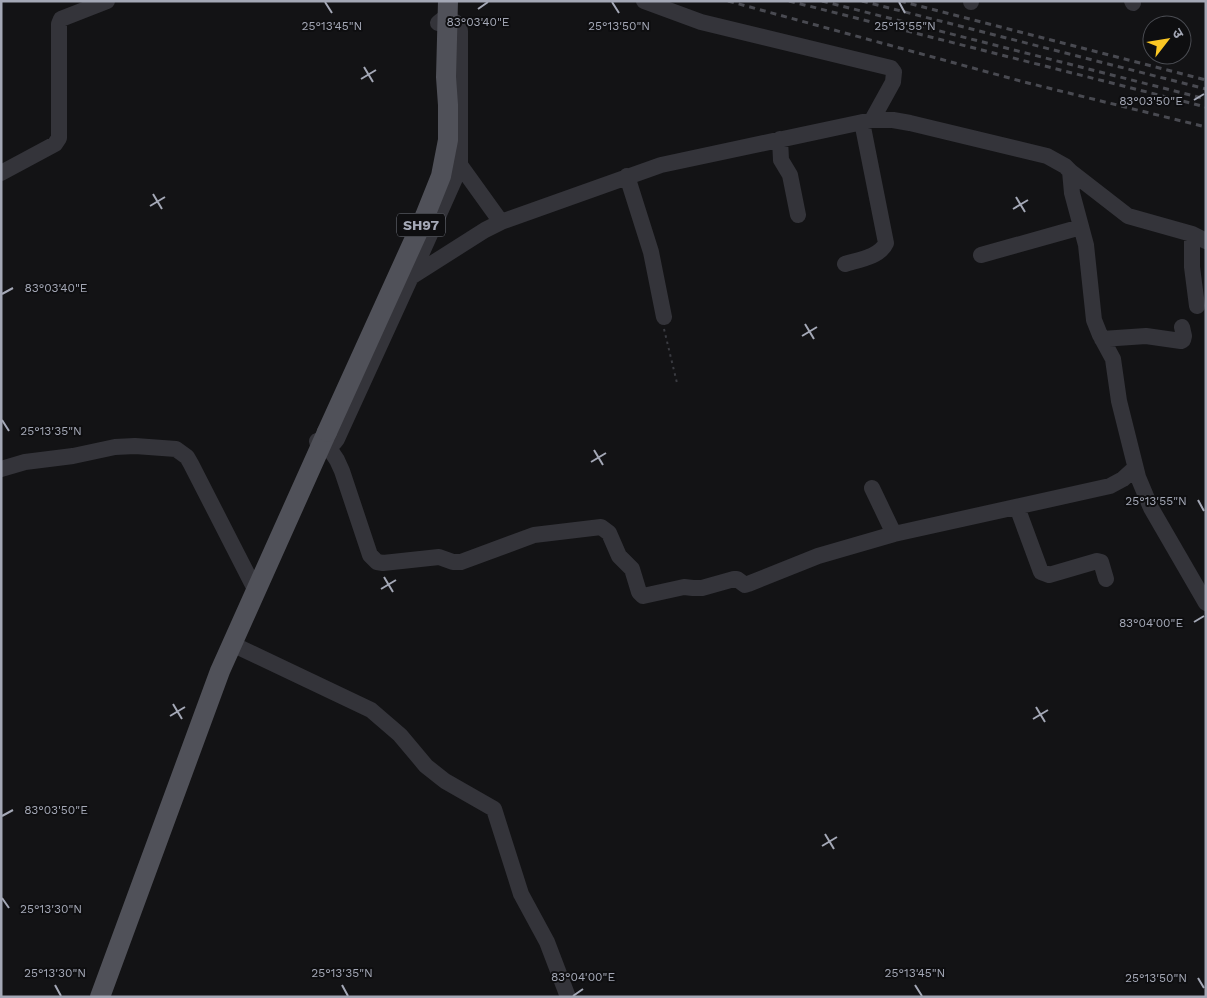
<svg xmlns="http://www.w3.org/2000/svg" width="1207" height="998" font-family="'Work Sans','Noto Sans Devanagari',sans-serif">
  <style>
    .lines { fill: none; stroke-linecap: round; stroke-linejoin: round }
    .path { stroke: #3a3b41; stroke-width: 2; stroke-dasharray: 2.5 4; stroke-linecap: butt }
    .minor { stroke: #34343a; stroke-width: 16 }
    .major { stroke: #505159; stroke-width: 20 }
    .rail { stroke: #494a51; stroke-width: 3; stroke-dasharray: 6 5; stroke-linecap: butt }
    .major-bridge { stroke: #505159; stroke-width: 20 }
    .ticks { fill: none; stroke: #a4a8b6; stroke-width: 2 }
    .labels { text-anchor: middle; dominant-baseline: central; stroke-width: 4; stroke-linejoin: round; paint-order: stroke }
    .shield { fill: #0e0e10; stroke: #777a84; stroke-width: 1 }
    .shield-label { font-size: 14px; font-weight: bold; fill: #a4a8b6 }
    .ticks-label { font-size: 12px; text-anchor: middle; fill: #a4a8b6; stroke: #0e0e10; stroke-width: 4; stroke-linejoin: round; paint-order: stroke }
  </style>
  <rect width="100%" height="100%" fill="#131315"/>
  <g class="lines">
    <!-- path -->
    <path class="path" d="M664,329L677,383"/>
    <!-- minor -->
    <path class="minor" d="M644,1L701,22L891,68L894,72L893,82L872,120
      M1132,1L1133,3
      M971,2V1
      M780,139L781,160L790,175L798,215
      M460,165L501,222
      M1070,171L1128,216L1192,234L1206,241
      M1,173L55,144L59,138V24L61,19L107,1
      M627,176L651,252L664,317
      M1192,234V267L1197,306
      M981,255L1081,227
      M845,264C858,260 880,257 886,243L862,122
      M411,277L457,174L460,165V31L459,25L455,22L443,19L438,23
      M1102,339L1146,336L1181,341L1183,340L1184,336L1182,327
      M317,441L319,449C328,449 332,446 337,439L411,277L485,230L501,222L661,165L872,120H893L910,123L1047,156L1065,166L1070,171L1072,193L1086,245L1094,320L1100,335L1113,359L1119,401L1138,477L1151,508L1206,603
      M329,448L337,460L342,471L370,555L377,562L383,563L439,557L453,562H461L534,535L601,527L609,533L619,556L632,569L639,592L643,596L684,587L693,588H702L734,579H737L745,585L748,584L818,556L894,534L1110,486L1123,479L1135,468
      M1,469L25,462L73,456L115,447L135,446L176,449L187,457L191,464L256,591
      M872,488L894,534
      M1017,507L1041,572L1049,575L1097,561L1101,562L1106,579
      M232,644L371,710L400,735L426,766L445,781L494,809L521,894L547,942L568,997"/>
    <!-- major -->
    <path class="major" d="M100,997L220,671L327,432"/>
    <!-- rail -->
    <path class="rail" d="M728,1L1024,82L1206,127
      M789,1L1206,107
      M822,1L1206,99
      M862,1L1206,89
      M900,1L1206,80"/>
    <!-- major-bridge -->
    <path class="major-bridge" d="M327,432L425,216L441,176L448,140V105L446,77L448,1"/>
  </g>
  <!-- ticks -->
  <path class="ticks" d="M325,2L332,13M612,2L619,13M899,2L905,13M478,9L488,2M364,67L373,82M361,79L376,70M1194,100L1204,94M153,194L162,209M1016,197L1025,212M150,206L165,197M1013,209L1028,200M2,294L13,288M805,324L814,339M802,336L817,327M2,420L9,431M594,450L603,465M591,462L606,453M1198,500L1204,511M384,577L393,592M381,589L396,580M1194,622L1204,616M173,704L182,719M1036,707L1045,722M170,716L185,707M1033,719L1048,710M2,816L13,810M825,834L834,849M822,846L837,837M2,898L9,908M1198,978L1204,988M55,985L61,996M342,985L348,996M915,985L922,996M573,996L583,989"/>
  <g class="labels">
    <!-- shield labels -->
    <rect class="shield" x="397" y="213.5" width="48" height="23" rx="4"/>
    <g class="shield-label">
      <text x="421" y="225">SH97</text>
    </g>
  </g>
  <g class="ticks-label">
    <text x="478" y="26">83°03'40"E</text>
    <text x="332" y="30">25°13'45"N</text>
    <text x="619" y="30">25°13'50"N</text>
    <text x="905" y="30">25°13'55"N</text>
    <text x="1151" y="105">83°03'50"E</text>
    <text x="56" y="292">83°03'40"E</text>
    <text x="51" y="435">25°13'35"N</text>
    <text x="1156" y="505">25°13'55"N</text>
    <text x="1151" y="627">83°04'00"E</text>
    <text x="56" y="814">83°03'50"E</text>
    <text x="51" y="913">25°13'30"N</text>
    <text x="55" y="977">25°13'30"N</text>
    <text x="342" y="977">25°13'35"N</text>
    <text x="915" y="977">25°13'45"N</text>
    <text x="583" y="981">83°04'00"E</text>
    <text x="1156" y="982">25°13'50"N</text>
  </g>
  <!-- border -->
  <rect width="1207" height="998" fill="none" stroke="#a4a8b6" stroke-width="5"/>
  <!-- north arrow -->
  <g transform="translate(1167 40) rotate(59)"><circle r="24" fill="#0e0e10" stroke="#4a4c52"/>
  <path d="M0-4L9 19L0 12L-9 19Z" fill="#fbc724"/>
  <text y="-8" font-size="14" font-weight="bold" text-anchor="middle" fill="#a4a8b6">उ</text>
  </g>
</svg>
